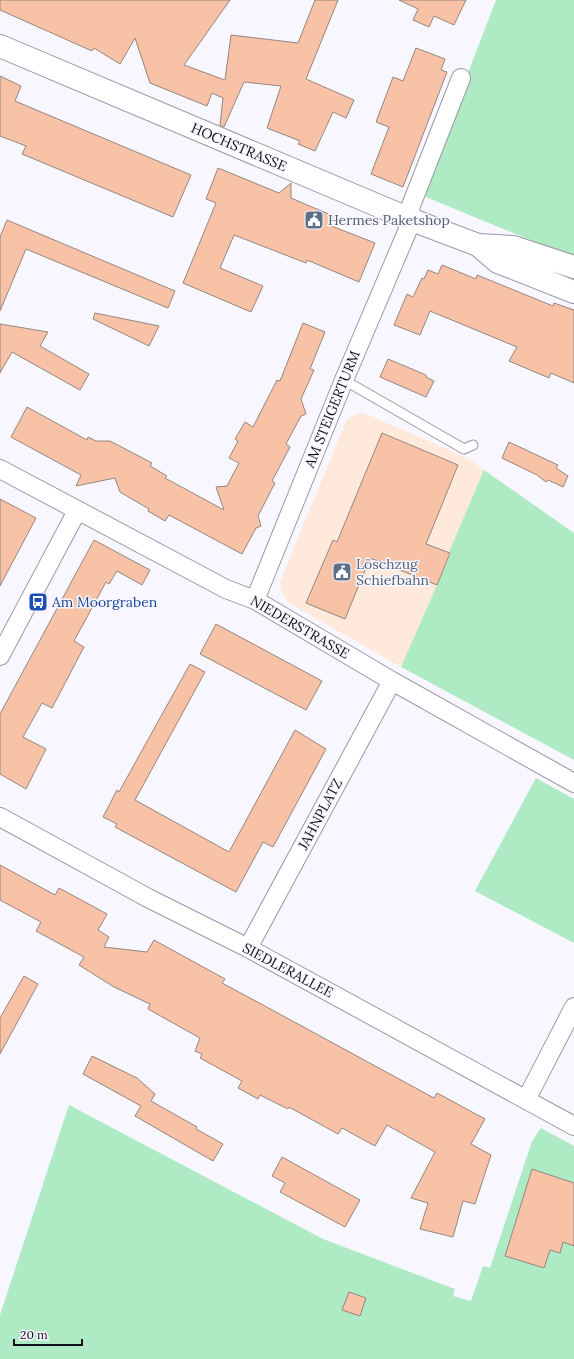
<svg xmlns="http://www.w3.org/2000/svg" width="574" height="1359" font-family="Lora,serif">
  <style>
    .industrial { fill: #fee9da }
    .green { fill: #aeeac3 }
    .building { fill: #f8c2a7; stroke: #94867f }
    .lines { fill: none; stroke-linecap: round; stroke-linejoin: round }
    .service-casing { stroke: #9c98a6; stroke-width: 11 }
    .minor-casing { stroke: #9c98a6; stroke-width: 20 }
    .tertiary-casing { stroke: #9c98a6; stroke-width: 24 }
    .service { stroke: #fff; stroke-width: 9 }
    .minor { stroke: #fff; stroke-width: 18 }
    .tertiary { stroke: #fff; stroke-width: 22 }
    .labels { text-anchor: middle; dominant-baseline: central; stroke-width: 3; stroke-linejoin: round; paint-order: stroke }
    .street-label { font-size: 14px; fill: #111015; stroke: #f8f6ff }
    .service-label { font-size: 14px; fill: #4e5e75; stroke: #f8f6ff; text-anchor: start }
    .transit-label { font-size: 14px; fill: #164399; stroke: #f8f6ff; text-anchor: start }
  </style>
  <rect width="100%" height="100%" fill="#f8f6ff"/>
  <!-- industrial -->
  <path class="industrial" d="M361,412L445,448L472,461L484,470L449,552L451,553L401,667L289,603L281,591L280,582L347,419Z"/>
  <!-- green -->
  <path class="green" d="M496,0H574V258L421,195Z
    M484,470L574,533V760L401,667L451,553L449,552Z
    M536,778L574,799V943L475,891Z
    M69,1105L323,1239L455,1289L453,1296L471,1301L483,1266L490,1268L532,1141L541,1128L574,1146V1359H0V1315Z"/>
  <!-- building -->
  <path class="building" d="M0,0H230L184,65L225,80L231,35L298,43L315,0H338L306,79L354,100L346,118L333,112L315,151L298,144L300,141L267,128L281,86L244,82L224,127L220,125L223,98L212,93L207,106L150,83L135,38L120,64L94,48L92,51L0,10Z
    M399,0H466L454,25L434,16L429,27L413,20L418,9Z
    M416,48L445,59L441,70L447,72L403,187L371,174L389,127L376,122L393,77L403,81Z
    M0,76L21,86L15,101L191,175L173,217L22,154L26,146L0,136Z
    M218,168L279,193L291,183V198L333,216L329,225L375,243L359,282L307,260L306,263L234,235L220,268L263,286L251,312L183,283L216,203L206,199Z
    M7,220L175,291L168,308L26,249L0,311V237Z
    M442,265L476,279L477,275L553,306L554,303L574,310V383L551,373L549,378L509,361L517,347L430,311L420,335L394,325L407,294L413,297L422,278L424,279L428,270L438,274Z
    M95,313L159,326L149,346L93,319Z
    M303,323L325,332L310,369L314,370L301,399L306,414L301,416L286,444L290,447L272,481L275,483L258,516L261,526L256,528L242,554L169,515L165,521L148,511L149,509L120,492L115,478L76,486L81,475L11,437L27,407L87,440L88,437L96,441H110L152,463L150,466L167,476L165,478L224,510L216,487L227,486L239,463L229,458L238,441L235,439L245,422L253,427L277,380L280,381Z
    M0,324L48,332L40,346L89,374L80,390L12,352L0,373Z
    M388,359L426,375V377L434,381L426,397L380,377Z
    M382,433L458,465L426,544L450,553L437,585L370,558L345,619L306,603L333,540L337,542Z
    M509,442L558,465L556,468L568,476L563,487L548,480L546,482L537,475L502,458Z
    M0,499L36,518L0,586Z
    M94,540L150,570L142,585L117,571L109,584L106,582L74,641L84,647L52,708L42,703L23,737L46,749L26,789L0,774V714Z
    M216,624L322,681L306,710L200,654Z
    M190,664L205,672L135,800L229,852L295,730L326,749L273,847L263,842L236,892L115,827L117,824L103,817L117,790L119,792Z
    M0,865L55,895L59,888L107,914L98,930L109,937L104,947L147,952L154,940L225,979L222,983L263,1005L434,1098L437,1093L485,1119L471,1144L491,1155L475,1204L463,1201L453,1237L420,1229L428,1203L411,1198L435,1152L387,1125L375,1146L342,1128L338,1134L289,1107L288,1109L260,1095L258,1099L238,1088L242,1081L200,1058L202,1054L195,1051L200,1038L148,1009L150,1004L114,987L79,965L84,957L36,931L41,922L0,900Z
    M24,976L38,984L0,1054V1018Z
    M92,1056L137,1078L155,1094L151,1101L197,1127L196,1129L223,1144L213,1161L135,1116L141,1106L83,1074Z
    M282,1157L360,1200L345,1227L280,1192L285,1183L272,1176Z
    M532,1169L574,1183V1246L563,1242L560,1253L550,1250L544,1268L505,1256Z
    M349,1292L366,1298L360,1316L342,1310Z"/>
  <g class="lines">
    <defs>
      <path id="service" d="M344,380L464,449L473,445"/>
      <path id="minor" d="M0,469L226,589L255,600L392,681L574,783
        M255,600L344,380L412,220L410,208L461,78
        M0,656L77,511
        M0,817L148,898L248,948L574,1126
        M248,948L392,681
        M526,1100L574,1007"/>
      <path id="tertiary" d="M0,46L412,220L478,245L513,247L574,267
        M478,245L498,262L574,292"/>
    </defs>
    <!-- service casing -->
    <use href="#service" class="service-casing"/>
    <!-- minor casing -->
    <use href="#minor" class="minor-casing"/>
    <!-- tertiary casing -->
    <use href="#tertiary" class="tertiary-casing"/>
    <!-- service -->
    <use href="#service" class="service"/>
    <!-- minor -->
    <use href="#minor" class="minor"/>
    <!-- tertiary -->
    <use href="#tertiary" class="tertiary"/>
  </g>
  <!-- icons -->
  <defs>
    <symbol id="civic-square" viewBox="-11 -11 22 22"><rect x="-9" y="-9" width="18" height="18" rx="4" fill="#5c6f8a" stroke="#f8f6ff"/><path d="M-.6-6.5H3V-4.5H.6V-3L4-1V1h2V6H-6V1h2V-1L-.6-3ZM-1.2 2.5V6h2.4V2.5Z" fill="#fff"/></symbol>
    <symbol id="bus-square" viewBox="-11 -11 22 22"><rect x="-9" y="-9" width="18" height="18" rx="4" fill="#1a4fb4" stroke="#f8f6ff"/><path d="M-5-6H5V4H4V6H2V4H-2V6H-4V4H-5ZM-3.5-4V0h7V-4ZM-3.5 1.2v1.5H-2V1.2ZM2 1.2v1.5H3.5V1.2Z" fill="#fff"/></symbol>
  </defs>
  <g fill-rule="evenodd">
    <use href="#civic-square" x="303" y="209" width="22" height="22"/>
    <use href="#civic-square" x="331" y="561" width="22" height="22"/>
    <use href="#bus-square" x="27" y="591" width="22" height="22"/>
  </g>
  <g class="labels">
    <!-- street labels -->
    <g class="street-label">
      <text transform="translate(239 147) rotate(23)">HOCHSTRASSE</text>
      <text transform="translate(332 409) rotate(-68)">AM STEIGERTURM</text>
      <text transform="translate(300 627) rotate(30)">NIEDERSTRASSE</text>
      <text transform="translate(320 814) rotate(-62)">JAHNPLATZ</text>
      <text transform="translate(288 970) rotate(28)">SIEDLERALLEE</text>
    </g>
    <!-- service labels -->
    <g class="service-label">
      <text x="328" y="220">Hermes Paketshop</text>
      <text x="356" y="564">Löschzug<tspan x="356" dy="16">Schiefbahn</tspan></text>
    </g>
    <!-- transit labels -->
    <g class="transit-label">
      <text x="52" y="602">Am Moorgraben</text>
    </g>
  </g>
  <!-- scale -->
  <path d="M14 1339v6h68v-6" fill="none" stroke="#111015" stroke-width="2"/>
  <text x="20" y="1339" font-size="12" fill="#111015" stroke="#f8f6ff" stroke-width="3" paint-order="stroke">20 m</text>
</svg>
